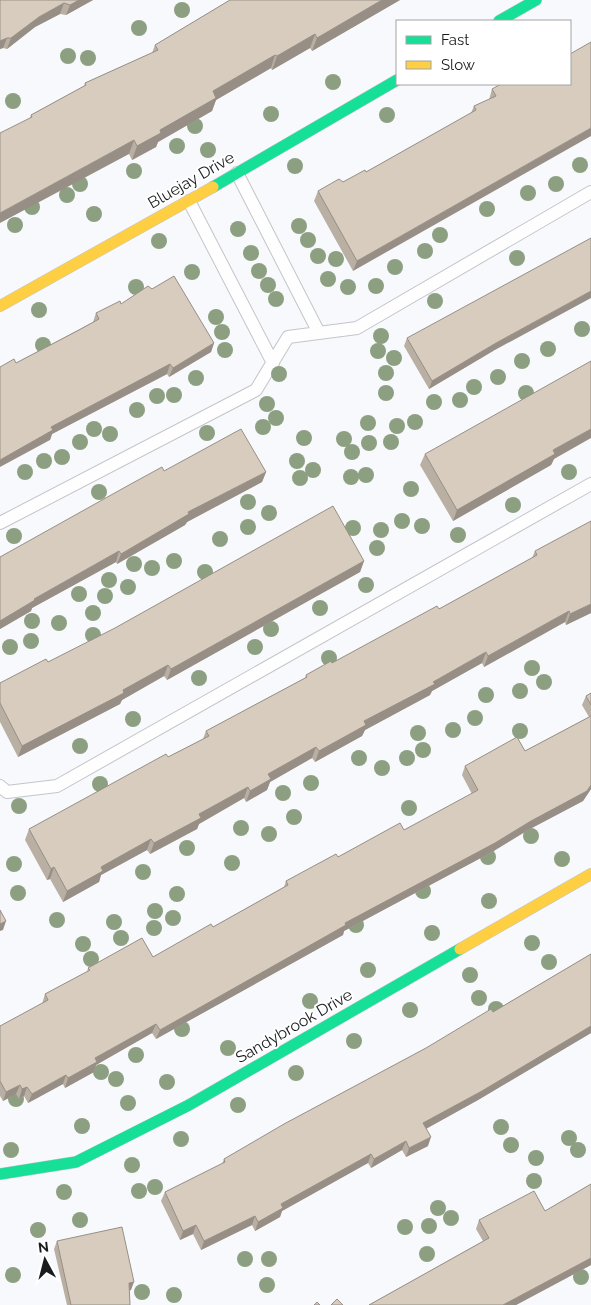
<svg xmlns="http://www.w3.org/2000/svg" width="591" height="1305" font-family="Raleway,sans-serif">
  <style>
    .lines { fill: none; stroke-linecap: round; stroke-linejoin: round }
    .lane-casing { stroke: #c4c5c8; stroke-width: 14 }
    .fast-casing { stroke: #c4c5c8; stroke-width: 12 }
    .slow-casing { stroke: #c4c5c8; stroke-width: 12 }
    .lane { stroke: #fefeff; stroke-width: 12 }
    .fast { stroke: #16e098; stroke-width: 11 }
    .slow { stroke: #ffcf43; stroke-width: 11 }
    .tree { fill: #8d9f81 }
    .wall { fill: #baafa3 }
    .shaded-wall { fill: #978f85 }
    .building { fill: #d8ccbe; stroke: #978f85 }
    .labels { text-anchor: middle; dominant-baseline: central; stroke-width: 4; stroke-linejoin: round; paint-order: stroke }
    .street-label { font-size: 16px; fill: #1a1b1d; stroke: #fff }
  </style>
  <rect width="100%" height="100%" fill="#f7f9fc"/>
  <g class="lines">
    <defs>
      <path id="lane" d="M237,173L319,333
        M189,201L273,363
        M0,523L256,390L288,337L357,328L591,192
        M0,786L7,792L57,786L591,484"/>
      <path id="fast" d="M499,21L536,0
        M213,187L397,80
        M0,1174L76,1162L189,1105L460,949"/>
      <path id="slow" d="M0,306L213,187
        M460,949L591,874"/>
    </defs>
    <!-- lane casing -->
    <use href="#lane" class="lane-casing"/>
    <!-- fast casing -->
    <use href="#fast" class="fast-casing"/>
    <!-- slow casing -->
    <use href="#slow" class="slow-casing"/>
    <!-- lane -->
    <use href="#lane" class="lane"/>
    <!-- fast -->
    <use href="#fast" class="fast"/>
    <!-- slow -->
    <use href="#slow" class="slow"/>
  </g>
  <!-- trees -->
  <g class="tree">
    <circle cx="182" cy="10" r="8"/>
    <circle cx="139" cy="28" r="8"/>
    <circle cx="68" cy="56" r="8"/>
    <circle cx="88" cy="58" r="8"/>
    <circle cx="333" cy="82" r="8"/>
    <circle cx="13" cy="101" r="8"/>
    <circle cx="271" cy="114" r="8"/>
    <circle cx="387" cy="115" r="8"/>
    <circle cx="195" cy="126" r="8"/>
    <circle cx="177" cy="146" r="8"/>
    <circle cx="208" cy="150" r="8"/>
    <circle cx="580" cy="165" r="8"/>
    <circle cx="295" cy="166" r="8"/>
    <circle cx="134" cy="171" r="8"/>
    <circle cx="80" cy="184" r="8"/>
    <circle cx="556" cy="184" r="8"/>
    <circle cx="528" cy="193" r="8"/>
    <circle cx="67" cy="195" r="8"/>
    <circle cx="32" cy="207" r="8"/>
    <circle cx="487" cy="209" r="8"/>
    <circle cx="94" cy="214" r="8"/>
    <circle cx="15" cy="225" r="8"/>
    <circle cx="299" cy="226" r="8"/>
    <circle cx="238" cy="229" r="8"/>
    <circle cx="440" cy="235" r="8"/>
    <circle cx="308" cy="240" r="8"/>
    <circle cx="159" cy="241" r="8"/>
    <circle cx="425" cy="251" r="8"/>
    <circle cx="251" cy="253" r="8"/>
    <circle cx="318" cy="256" r="8"/>
    <circle cx="517" cy="258" r="8"/>
    <circle cx="336" cy="259" r="8"/>
    <circle cx="395" cy="267" r="8"/>
    <circle cx="259" cy="271" r="8"/>
    <circle cx="192" cy="272" r="8"/>
    <circle cx="328" cy="279" r="8"/>
    <circle cx="268" cy="285" r="8"/>
    <circle cx="376" cy="286" r="8"/>
    <circle cx="136" cy="287" r="8"/>
    <circle cx="348" cy="287" r="8"/>
    <circle cx="276" cy="299" r="8"/>
    <circle cx="435" cy="301" r="8"/>
    <circle cx="39" cy="310" r="8"/>
    <circle cx="216" cy="317" r="8"/>
    <circle cx="582" cy="329" r="8"/>
    <circle cx="222" cy="332" r="8"/>
    <circle cx="381" cy="336" r="8"/>
    <circle cx="43" cy="345" r="8"/>
    <circle cx="548" cy="349" r="8"/>
    <circle cx="225" cy="350" r="8"/>
    <circle cx="378" cy="351" r="8"/>
    <circle cx="394" cy="358" r="8"/>
    <circle cx="522" cy="361" r="8"/>
    <circle cx="386" cy="373" r="8"/>
    <circle cx="279" cy="374" r="8"/>
    <circle cx="498" cy="377" r="8"/>
    <circle cx="196" cy="378" r="8"/>
    <circle cx="474" cy="387" r="8"/>
    <circle cx="386" cy="393" r="8"/>
    <circle cx="526" cy="393" r="8"/>
    <circle cx="174" cy="395" r="8"/>
    <circle cx="157" cy="396" r="8"/>
    <circle cx="460" cy="400" r="8"/>
    <circle cx="434" cy="402" r="8"/>
    <circle cx="267" cy="404" r="8"/>
    <circle cx="137" cy="410" r="8"/>
    <circle cx="276" cy="418" r="8"/>
    <circle cx="415" cy="422" r="8"/>
    <circle cx="368" cy="423" r="8"/>
    <circle cx="397" cy="426" r="8"/>
    <circle cx="263" cy="427" r="8"/>
    <circle cx="94" cy="429" r="8"/>
    <circle cx="207" cy="433" r="8"/>
    <circle cx="110" cy="434" r="8"/>
    <circle cx="304" cy="438" r="8"/>
    <circle cx="344" cy="439" r="8"/>
    <circle cx="80" cy="442" r="8"/>
    <circle cx="391" cy="442" r="8"/>
    <circle cx="369" cy="443" r="8"/>
    <circle cx="352" cy="452" r="8"/>
    <circle cx="62" cy="457" r="8"/>
    <circle cx="44" cy="461" r="8"/>
    <circle cx="297" cy="461" r="8"/>
    <circle cx="313" cy="470" r="8"/>
    <circle cx="25" cy="472" r="8"/>
    <circle cx="569" cy="472" r="8"/>
    <circle cx="366" cy="475" r="8"/>
    <circle cx="351" cy="477" r="8"/>
    <circle cx="300" cy="478" r="8"/>
    <circle cx="411" cy="489" r="8"/>
    <circle cx="99" cy="492" r="8"/>
    <circle cx="248" cy="502" r="8"/>
    <circle cx="513" cy="505" r="8"/>
    <circle cx="269" cy="513" r="8"/>
    <circle cx="402" cy="521" r="8"/>
    <circle cx="422" cy="526" r="8"/>
    <circle cx="248" cy="527" r="8"/>
    <circle cx="353" cy="528" r="8"/>
    <circle cx="381" cy="530" r="8"/>
    <circle cx="458" cy="535" r="8"/>
    <circle cx="14" cy="536" r="8"/>
    <circle cx="220" cy="539" r="8"/>
    <circle cx="377" cy="548" r="8"/>
    <circle cx="174" cy="561" r="8"/>
    <circle cx="134" cy="564" r="8"/>
    <circle cx="152" cy="568" r="8"/>
    <circle cx="205" cy="572" r="8"/>
    <circle cx="109" cy="580" r="8"/>
    <circle cx="366" cy="585" r="8"/>
    <circle cx="128" cy="587" r="8"/>
    <circle cx="79" cy="594" r="8"/>
    <circle cx="105" cy="596" r="8"/>
    <circle cx="320" cy="608" r="8"/>
    <circle cx="93" cy="613" r="8"/>
    <circle cx="32" cy="621" r="8"/>
    <circle cx="59" cy="623" r="8"/>
    <circle cx="271" cy="629" r="8"/>
    <circle cx="93" cy="635" r="8"/>
    <circle cx="31" cy="641" r="8"/>
    <circle cx="10" cy="647" r="8"/>
    <circle cx="255" cy="647" r="8"/>
    <circle cx="329" cy="658" r="8"/>
    <circle cx="532" cy="668" r="8"/>
    <circle cx="199" cy="678" r="8"/>
    <circle cx="544" cy="682" r="8"/>
    <circle cx="520" cy="691" r="8"/>
    <circle cx="486" cy="695" r="8"/>
    <circle cx="475" cy="718" r="8"/>
    <circle cx="133" cy="719" r="8"/>
    <circle cx="453" cy="730" r="8"/>
    <circle cx="520" cy="731" r="8"/>
    <circle cx="418" cy="733" r="8"/>
    <circle cx="80" cy="746" r="8"/>
    <circle cx="423" cy="750" r="8"/>
    <circle cx="359" cy="758" r="8"/>
    <circle cx="407" cy="758" r="8"/>
    <circle cx="382" cy="768" r="8"/>
    <circle cx="311" cy="783" r="8"/>
    <circle cx="100" cy="784" r="8"/>
    <circle cx="283" cy="793" r="8"/>
    <circle cx="19" cy="806" r="8"/>
    <circle cx="409" cy="808" r="8"/>
    <circle cx="294" cy="817" r="8"/>
    <circle cx="241" cy="828" r="8"/>
    <circle cx="269" cy="834" r="8"/>
    <circle cx="531" cy="836" r="8"/>
    <circle cx="187" cy="848" r="8"/>
    <circle cx="488" cy="857" r="8"/>
    <circle cx="562" cy="859" r="8"/>
    <circle cx="232" cy="863" r="8"/>
    <circle cx="14" cy="864" r="8"/>
    <circle cx="143" cy="872" r="8"/>
    <circle cx="423" cy="891" r="8"/>
    <circle cx="18" cy="893" r="8"/>
    <circle cx="177" cy="894" r="8"/>
    <circle cx="489" cy="901" r="8"/>
    <circle cx="155" cy="911" r="8"/>
    <circle cx="173" cy="918" r="8"/>
    <circle cx="57" cy="920" r="8"/>
    <circle cx="114" cy="922" r="8"/>
    <circle cx="356" cy="925" r="8"/>
    <circle cx="154" cy="928" r="8"/>
    <circle cx="432" cy="933" r="8"/>
    <circle cx="121" cy="938" r="8"/>
    <circle cx="532" cy="943" r="8"/>
    <circle cx="83" cy="944" r="8"/>
    <circle cx="91" cy="959" r="8"/>
    <circle cx="549" cy="962" r="8"/>
    <circle cx="368" cy="970" r="8"/>
    <circle cx="470" cy="975" r="8"/>
    <circle cx="479" cy="998" r="8"/>
    <circle cx="310" cy="1001" r="8"/>
    <circle cx="496" cy="1009" r="8"/>
    <circle cx="410" cy="1010" r="8"/>
    <circle cx="182" cy="1029" r="8"/>
    <circle cx="354" cy="1041" r="8"/>
    <circle cx="228" cy="1048" r="8"/>
    <circle cx="136" cy="1055" r="8"/>
    <circle cx="101" cy="1072" r="8"/>
    <circle cx="296" cy="1073" r="8"/>
    <circle cx="116" cy="1079" r="8"/>
    <circle cx="167" cy="1082" r="8"/>
    <circle cx="16" cy="1099" r="8"/>
    <circle cx="128" cy="1103" r="8"/>
    <circle cx="238" cy="1105" r="8"/>
    <circle cx="82" cy="1126" r="8"/>
    <circle cx="501" cy="1127" r="8"/>
    <circle cx="569" cy="1138" r="8"/>
    <circle cx="181" cy="1139" r="8"/>
    <circle cx="511" cy="1145" r="8"/>
    <circle cx="11" cy="1150" r="8"/>
    <circle cx="578" cy="1150" r="8"/>
    <circle cx="536" cy="1158" r="8"/>
    <circle cx="132" cy="1165" r="8"/>
    <circle cx="534" cy="1181" r="8"/>
    <circle cx="155" cy="1187" r="8"/>
    <circle cx="139" cy="1191" r="8"/>
    <circle cx="64" cy="1192" r="8"/>
    <circle cx="438" cy="1208" r="8"/>
    <circle cx="451" cy="1218" r="8"/>
    <circle cx="80" cy="1220" r="8"/>
    <circle cx="429" cy="1226" r="8"/>
    <circle cx="405" cy="1227" r="8"/>
    <circle cx="38" cy="1230" r="8"/>
    <circle cx="427" cy="1254" r="8"/>
    <circle cx="245" cy="1259" r="8"/>
    <circle cx="269" cy="1259" r="8"/>
    <circle cx="13" cy="1275" r="8"/>
    <circle cx="581" cy="1277" r="8"/>
    <circle cx="267" cy="1285" r="8"/>
    <circle cx="142" cy="1292" r="8"/>
    <circle cx="174" cy="1295" r="8"/>
  </g>
  <!-- wall -->
  <path class="wall" d="M0,0H93L66,15L60,14L35,27L7,49L3,48L0,49Z
    M230,0H400L312,51L310,48L272,70L271,68L216,100L212,111L158,142L156,147L132,160L129,154L30,118L31,115L84,86L85,83L152,53L155,45Z
    M570,84L353,271L314,201L318,191L343,182L366,172L471,113L474,106L489,100L492,89Z
    M121,304L214,343L211,352L169,377L167,374L52,434L50,440L16,363L93,322L96,313Z
    M407,338L493,351L429,389L404,346Z
    M425,454L554,459L551,465L453,521L420,465Z
    M164,471L266,472L262,482L187,522L185,525L117,564L116,562L32,608L31,611L0,629V557Z
    M535,551L591,613L566,625L565,622L484,667L482,663L432,691L430,695L365,730L362,736L315,762L312,758L270,782L267,790L246,802L244,798L199,824L197,829L150,854L147,850L101,875L99,882L63,902L50,879L47,880L25,840L29,829L203,739L206,731L305,678L306,675L332,663L439,609L532,558Z
    M364,561L360,572L167,680L164,676L122,700L120,704L18,757L0,722V683L48,662Z
    M591,693V789L583,801L528,830L492,852L344,931L343,935L156,1039L152,1033L96,1065L94,1072L65,1088L63,1084L28,1103L24,1096L19,1099L16,1094L3,1101L0,1096V1026L42,1004L45,994L87,972L88,968L153,957L213,927L284,887L286,881L338,857L404,830L472,794L462,775L465,766L525,751L589,717L582,705L586,696Z
    M591,954V1033L478,1100L426,1129L428,1146L406,1157L402,1150L371,1168L368,1163L282,1211L280,1217L255,1231L252,1225L201,1250L193,1234L180,1240L161,1201L165,1192L222,1164L224,1159L493,1012Z
    M591,1184V1265L516,1305H369L483,1241L476,1229L479,1220L545,1211Z
    M57,1241L131,1290L129,1291L130,1305H67L54,1249Z"/>
  <!-- shaded-wall -->
  <path class="shaded-wall" d="M79,0H93L66,15L70,5Z
    M382,0H400L312,51L317,38Z
    M64,3L60,14L35,27L7,49L11,38L39,17Z
    M315,34L310,48L272,70L277,56Z
    M7,38L3,48L0,49V41Z
    M275,55L271,68L216,100L212,111L158,142L156,147L132,160L137,146L213,91Z
    M591,128V136L353,271L357,261Z
    M134,140L129,154L0,223V213Z
    M591,291V298L493,351L429,389L432,381L496,343Z
    M214,343L211,352L169,377L173,368Z
    M170,364L167,374L52,434L50,440L0,467V460L51,427Z
    M591,429V438L554,459L551,465L453,521L457,510L553,450Z
    M266,472L262,482L187,522L185,525L117,564L121,554L188,512Z
    M119,551L116,562L32,608L31,611L0,629V621L34,599Z
    M364,561L360,572L167,680L171,669Z
    M591,604V613L566,625L570,614Z
    M569,611L565,622L484,667L488,656Z
    M486,652L482,663L432,691L430,695L365,730L362,736L315,762L319,751L364,721Z
    M168,665L164,676L122,700L120,704L18,757L22,746Z
    M316,747L312,758L270,782L267,790L246,802L250,791L268,774Z
    M591,785V789L583,801L528,830L492,852L344,931L343,935L156,1039L160,1030L345,923L531,821Z
    M248,787L244,798L199,824L197,829L150,854L154,843L199,814Z
    M151,839L147,850L101,875L99,882L63,902L67,891L101,867Z
    M54,867L50,879L47,880L51,869Z
    M6,921L3,930L0,931V924Z
    M156,1024L152,1033L96,1065L94,1072L65,1088L68,1078L95,1058Z
    M591,1026V1033L478,1100L420,1132L423,1123Z
    M66,1075L63,1084L28,1103L32,1094Z
    M20,1085L16,1094L3,1101L6,1092Z
    M27,1087L24,1096L19,1099L22,1089Z
    M431,1137L428,1146L406,1157L409,1148Z
    M406,1141L402,1150L371,1168L374,1159Z
    M371,1154L368,1163L282,1211L280,1217L255,1231L258,1222L281,1204Z
    M255,1216L252,1225L201,1250L204,1241Z
    M196,1225L193,1234L180,1240L183,1231Z
    M591,1258V1265L516,1305H503Z
    M134,1282L131,1290L126,1291L129,1283Z"/>
  <!-- building -->
  <path class="building" d="M0,0H79L70,5L64,3L39,17L11,38H7L0,41Z
    M230,0H382L317,38L315,34L277,56L275,55L213,91L216,98L160,130L161,133L137,146L134,140L0,213V133L32,117L31,115L86,85L85,83L158,50L155,45Z
    M591,42V128L357,261L318,191L339,179L343,182L365,170L366,172L476,110L474,106L496,96L492,89L501,84H570V54Z
    M591,238V291L496,343L432,381L407,338Z
    M174,276L214,343L173,368L170,364L51,427L53,430L0,460V367L14,359L16,363L79,330L99,319L96,313L120,301L121,304L148,286L152,289Z
    M591,361V429L553,450L555,454L457,510L425,454Z
    M241,429L266,472L188,512L189,514L121,554L119,551L34,599L35,600L0,621V557L129,485L162,467L164,471Z
    M333,506L364,561L171,669L168,665L123,690L124,693L22,746L0,703V683L46,659L48,662L115,628Z
    M591,521V604L570,614L569,611L488,656L486,652L433,682L435,684L364,721L366,725L319,751L316,747L268,774L271,779L250,791L248,787L199,814L201,818L154,843L151,839L101,867L103,871L67,891L54,867L51,869L29,829L166,754L168,757L209,736L206,731L307,677L306,675L331,661L332,663L437,606L439,609L537,555L535,551Z
    M591,693V705L586,696Z
    M591,716V785L587,791L531,821L495,843L345,923L346,925L160,1030L156,1024L95,1058L97,1062L68,1078L66,1075L32,1094L27,1087L22,1089L20,1085L6,1092L0,1081V1026L48,1000L45,994L90,970L88,968L142,938L153,957L211,924L213,927L288,885L286,881L336,854L338,857L400,823L404,830L478,790L465,766L517,737L525,751Z
    M0,910L6,921L0,924Z
    M591,954V1026L482,1091L423,1123L431,1137L409,1148L406,1141L374,1159L371,1154L281,1204L283,1208L258,1222L255,1216L204,1241L196,1225L183,1231L165,1192L225,1162L224,1159L284,1124L426,1048L491,1009L493,1012Z
    M591,1184V1258L503,1305H369L489,1238L479,1220L534,1191L545,1211Z
    M122,1227L134,1282L129,1283L130,1305H71L57,1241Z
    M337,1299L343,1305H331Z
    M317,1302L320,1305H314Z"/>
  <g class="labels">
    <!-- street labels -->
    <g class="street-label">
      <text transform="translate(191 180) rotate(-30)">Bluejay Drive</text>
      <text transform="translate(294 1026) rotate(-30)">Sandybrook Drive</text>
    </g>
  </g>
  <!-- legend -->
  <rect x="396" y="20" width="175" height="65" fill="#ffffff" stroke="#a3a4a5"/>
  <rect x="406" y="36" width="25" height="8" fill="#16e098" stroke="#a3a4a5"/>
  <text x="441" y="45" font-size="15" fill="#1a1b1d">Fast</text>
  <rect x="406" y="61" width="25" height="8" fill="#ffcf43" stroke="#a3a4a5"/>
  <text x="441" y="70" font-size="15" fill="#1a1b1d">Slow</text>
  <!-- north arrow -->
  <g transform="translate(45 1260) rotate(353)" stroke="#ffffff" stroke-width="4" paint-order="stroke">
  <path d="M0-4L9 19L0 12L-9 19Z" fill="#1a1b1d"/>
  <text y="-8" font-size="14" font-weight="bold" text-anchor="middle" fill="#1a1b1d">N</text>
  </g>
</svg>
